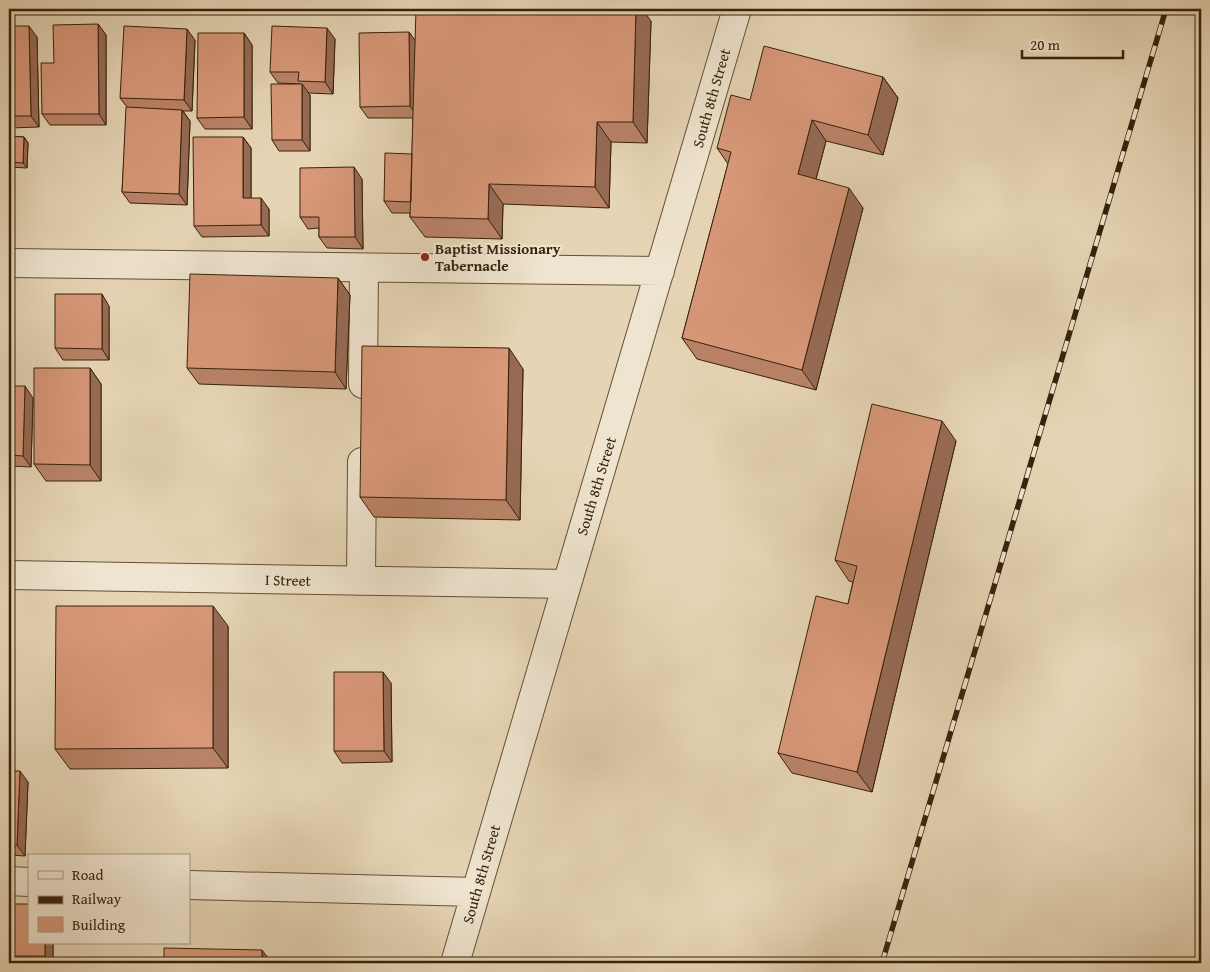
<svg xmlns="http://www.w3.org/2000/svg" width="1210" height="972" font-family="'Gentium Book Plus',serif">
  <style>
    .lines { fill: none; stroke-linecap: round; stroke-linejoin: round }
    .minor-casing { stroke: #624f34; stroke-width: 30 }
    .minor { stroke: #efe4cf; stroke-width: 28 }
    .rail-casing { stroke: #362209; stroke-width: 5.5 }
    .rail { stroke: #efe4cf; stroke-width: 4; stroke-dasharray: 11; stroke-linecap: butt }
    .wall { fill: #ba8368; stroke: #362209 }
    .shaded-wall { fill: #976a55; stroke: #362209 }
    .building { fill: #d89879; stroke: #362209 }
    .poi-dot { fill: #8f2418; stroke: #efe4cf; stroke-width: 2 }
    .labels { text-anchor: middle; dominant-baseline: central; stroke-width: 4.5; stroke-linejoin: round; paint-order: stroke }
    .street-label { font-size: 15px; fill: #362209; stroke: #efe4cf }
    .poi-label { font-size: 15px; font-weight: bold; fill: #362209; stroke: #efe4cf; text-anchor: start }
  </style>
  <rect width="100%" height="100%" fill="#e6d5b5"/>
  <filter id="stains"><feTurbulence type="fractalNoise" baseFrequency=".004" numOctaves="4"/><feColorMatrix values="0 0 0 0 .2 0 0 0 0 .09 0 0 0 0 .02 0 0 0 .5 -.17"/></filter>
  <radialGradient id="worn" r=".72"><stop offset=".6" stop-color="#630" stop-opacity="0"/><stop offset="1" stop-color="#630" stop-opacity=".3"/></radialGradient>
  <g class="lines">
    <defs>
      <path id="minor" d="M9,263L660,271
        M363,384L364,268
        M9,575L567,584
        M361,581L362,462
        M9,881L29,882
        M189,885L476,892
        M455,963L737,9"/>
    </defs>
    <!-- minor casing -->
    <use href="#minor" class="minor-casing"/>
    <!-- minor -->
    <use href="#minor" class="minor"/>
    <defs>
      <path id="rail" d="M882,963L1166,9"/>
    </defs>
    <!-- rail casing -->
    <use href="#rail" class="rail-casing"/>
    <!-- rail -->
    <use href="#rail" class="rail"/>
  </g>
  <!-- wall -->
  <path class="wall" d="M651,21L647,143L611,142L609,208L503,204L502,239L425,237L410,217V213H392L384,201L412,154L413,118H368L360,107L409,32L415,41Z
    M98,24L106,35V125H50L42,114L54,63Z
    M9,26L37,37L39,127L9,128Z
    M244,33L252,45V129H205L197,118Z
    M335,39L333,94L308,93L310,95V151H279L272,140L300,84L278,83L270,72Z
    M195,40L192,111H183L190,121L187,205L130,203L122,192L127,107L120,98Z
    M883,77L898,98L883,155L826,141L816,179L863,208L816,390L697,359L682,338L728,164L717,148L750,100Z
    M9,136L24,137L28,143L27,168L9,167Z
    M243,137L251,148V198L269,209V236L202,237L194,226Z
    M362,179L363,249L327,248L319,237V228L308,229L300,217Z
    M338,278L350,295L346,389L199,384L187,368Z
    M109,306V360H63L55,348Z
    M90,368L101,384V481H46L34,464Z
    M523,369L520,520L374,517L360,497Z
    M9,386L33,398L31,467L9,466Z
    M956,441L872,792L792,773L778,753L848,604L853,582L849,581L835,560Z
    M228,626V768L70,769L55,749Z
    M391,683L392,762L342,763L334,751Z
    M9,771L28,782L25,856L9,855Z
    M9,904L53,943V963H9Z"/>
  <!-- shaded-wall -->
  <path class="shaded-wall" d="M636,9H642L651,21L647,143L633,122Z
    M98,24L106,35V125L99,114Z
    M29,26L37,37L39,127L31,116Z
    M327,28L335,39L333,94L325,82Z
    M187,29L195,40L192,111L184,100Z
    M409,32L417,43L418,118L410,106Z
    M244,33L252,45V129L244,117Z
    M883,77L898,98L883,155L868,135Z
    M302,84L310,95V151L302,140Z
    M182,110L190,121L187,205L179,194Z
    M812,120L826,141L812,194L798,174Z
    M597,122L611,142L609,208L595,187Z
    M24,137L28,143L27,168L23,163Z
    M243,137L251,148V210L243,198Z
    M354,167L362,179L363,249L355,237Z
    M489,184L503,204L502,239L488,219Z
    M849,188L863,208L816,390L802,370Z
    M261,198L269,209V236L261,225Z
    M338,278L350,295L346,389L335,372Z
    M102,294L109,306V360L102,349Z
    M509,348L523,369L520,520L506,500Z
    M90,368L101,384V481L90,465Z
    M25,386L33,398L31,467L23,456Z
    M942,421L956,441L872,792L857,772Z
    M213,606L228,626V768L213,748Z
    M383,672L391,683L392,762L384,751Z
    M20,771L28,782L25,856L17,845Z
    M45,943H53V963H50L45,956Z
    M262,950L272,963H262Z"/>
  <!-- building -->
  <path class="building" d="M416,9H636L633,122H597L595,187L489,184L488,219L410,217Z
    M98,24L99,114H42L41,63H54L53,25Z
    M9,26H29L31,116H9Z
    M124,26L187,29L184,100L120,98Z
    M272,26L327,28L325,82L298,81L299,72H270Z
    M409,32L410,106L360,107L359,33Z
    M198,33H244V117L197,118Z
    M764,46L883,77L868,135L812,120L798,174L849,188L802,370L682,338L731,152L717,148L731,95L750,100Z
    M271,84H302V140H272Z
    M126,107L182,110L179,194L122,192Z
    M9,136L24,137L23,163L9,162Z
    M193,137H243V198H261V225L194,226Z
    M385,153L412,154L411,202L384,201Z
    M354,167L355,237H319V217H300V168Z
    M190,274L338,278L335,372L187,368Z
    M55,294H102V349L55,348Z
    M362,346L509,348L506,500L360,497Z
    M34,368H90V465L34,464Z
    M9,386H25L23,456L9,455Z
    M872,404L942,421L857,772L778,753L816,596L848,604L857,566L835,560Z
    M56,606H213V748L55,749Z
    M334,672H383L384,751H334Z
    M9,771H20L17,845L9,844Z
    M9,904H29V943H45V956H9Z
    M164,948L262,950V963H164Z"/>
  <!-- markers -->
  <circle class="poi-dot" cx="425" cy="257" r="5"/>
  <g class="labels">
    <!-- street labels -->
    <g class="street-label">
      <text transform="translate(711 98) rotate(-74)">South 8th Street</text>
      <text transform="translate(596 486) rotate(-73)">South 8th Street</text>
      <text transform="translate(288 580) rotate(1)">I Street</text>
      <text transform="translate(481 874) rotate(-74)">South 8th Street</text>
    </g>
    <!-- poi labels -->
    <g class="poi-label">
      <text x="435" y="248">Baptist Missionary<tspan x="435" dy="17">Tabernacle</tspan></text>
    </g>
  </g>
  <!-- margin -->
  <rect width="1210" height="972" fill="none" stroke="#e6d5b5" stroke-width="30"/>
  <rect x="10" y="10" width="1190" height="952" fill="none" stroke="#362209" stroke-width="2.5"/>
  <rect x="15" y="15" width="1180" height="942" fill="none" stroke="#362209"/>
  <!-- legend -->
  <rect x="28" y="854" width="162" height="90" fill="#efe4cf" stroke="#a59680"/>
  <rect x="38" y="871" width="25" height="8" fill="#efe4cf" stroke="#a59680"/>
  <text x="72" y="880" font-size="15" fill="#362209">Road</text>
  <rect x="38" y="896" width="25" height="8" fill="#362209" stroke="#a59680"/>
  <text x="72" y="904" font-size="15" fill="#362209">Railway</text>
  <rect x="38" y="917" width="25" height="15" fill="#d89879" stroke="#a59680"/>
  <text x="72" y="930" font-size="15" fill="#362209">Building</text>
  <!-- scale -->
  <path d="M1022 50v8h101v-8" fill="none" stroke="#362209" stroke-width="2.5"/>
  <text x="1030" y="50" font-size="15" fill="#362209" stroke="#efe4cf" stroke-width="4" paint-order="stroke">20 m</text>
  <rect width="100%" height="100%" filter="url(#stains)"/>
  <rect width="100%" height="100%" fill="url(#worn)"/>
</svg>
